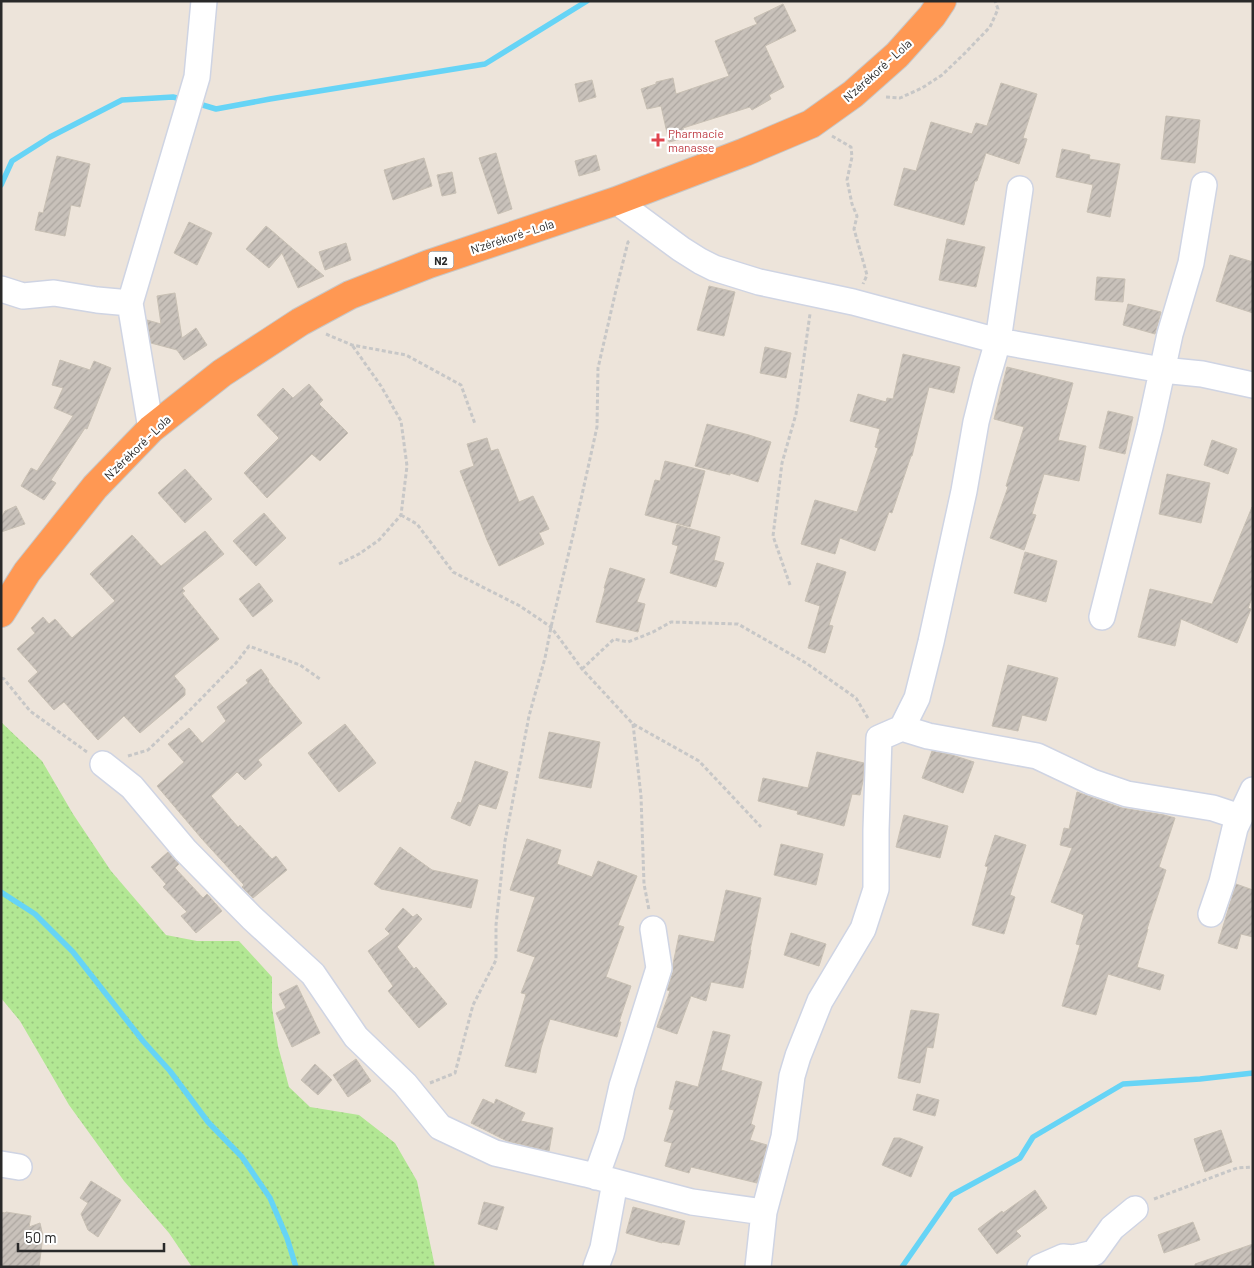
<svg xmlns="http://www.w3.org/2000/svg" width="1254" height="1268" font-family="Barlow,sans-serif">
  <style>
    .grass { fill: url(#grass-dots) }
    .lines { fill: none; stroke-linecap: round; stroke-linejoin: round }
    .stream { stroke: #66d4f6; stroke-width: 5.5 }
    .building { fill: url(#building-hatch); stroke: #c8c0b4 }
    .minor-casing { stroke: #cfd4e3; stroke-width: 28 }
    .highway-casing { stroke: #c7c7c7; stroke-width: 30 }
    .path { stroke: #c7c7c7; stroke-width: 3; stroke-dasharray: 4 2.5; stroke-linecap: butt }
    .minor { stroke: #fff; stroke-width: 25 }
    .highway { stroke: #ff9853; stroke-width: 28 }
    .health-dot { fill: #e0444e; stroke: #fff; stroke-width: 2 }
    .labels { text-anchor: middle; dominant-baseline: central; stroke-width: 4.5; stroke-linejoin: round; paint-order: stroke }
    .shield { fill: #fff; stroke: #696969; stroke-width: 1 }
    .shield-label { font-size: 11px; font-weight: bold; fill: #292929 }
    .street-label { font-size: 12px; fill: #292929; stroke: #fff }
    .health-label { font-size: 12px; fill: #be3a42; stroke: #fff; text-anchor: start }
  </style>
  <defs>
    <pattern id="grass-dots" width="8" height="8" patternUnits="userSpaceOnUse" patternTransform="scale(1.25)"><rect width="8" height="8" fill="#b2e793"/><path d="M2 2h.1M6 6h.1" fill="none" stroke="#99c67f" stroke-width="1.8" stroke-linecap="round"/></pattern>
    <pattern id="building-hatch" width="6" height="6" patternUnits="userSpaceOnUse" patternTransform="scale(1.25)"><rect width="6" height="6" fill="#c8c1ba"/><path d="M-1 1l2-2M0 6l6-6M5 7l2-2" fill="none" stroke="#aca6a0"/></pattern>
  </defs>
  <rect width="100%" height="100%" fill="#ede4da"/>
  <!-- grass -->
  <path class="grass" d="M1,722L42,761L73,814L111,871L166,935L197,941H239L272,977V1008L278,1046L289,1087L310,1107L359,1115L395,1143L417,1181L435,1267H192L169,1233L124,1181L69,1105L20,1021L1,998Z"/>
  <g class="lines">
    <!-- stream -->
    <path class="stream" d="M196,103L216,109L270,99L485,64L587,1
      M1,185L12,161L50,137L122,100L173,97L185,100
      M1,892L35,914L73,952L143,1041L170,1071L208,1122L242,1157L270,1198L287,1238L296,1267
      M902,1267L952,1195L1020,1158L1033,1137L1123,1084L1200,1079L1253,1073"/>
  </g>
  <!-- building -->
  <path class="building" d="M783,4L796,31L765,46L784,87L769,95L771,99L752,110L750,107L683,128L685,138L669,142L661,106L647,109L641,89L656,84V82L673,78L676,94L729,76L715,41L757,24L754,18Z
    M592,80L596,97L579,102L575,84Z
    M1001,83L1037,94L1023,138L1027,139L1019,164L986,153L977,181H975L964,225L894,205L904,168L916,171L931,122L972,134L976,123L987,126Z
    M1166,116L1200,120L1195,163L1161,159Z
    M1062,149L1090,155L1089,159L1120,164L1110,217L1087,212L1093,185L1056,177Z
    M496,153L512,209L498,214L479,158Z
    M596,155L600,170L579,176L575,161Z
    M57,156L90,164L80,207L71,205L65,236L35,230L39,212L43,213Z
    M424,158L432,186L393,200L384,170Z
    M452,172L456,193L442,196L437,175Z
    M189,222L212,233L197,265L174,253Z
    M266,226L271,230L324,276L298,288L282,253L269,268L246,249Z
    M947,239L985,247L976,287L939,280Z
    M346,243L351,260L325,270L319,252Z
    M1230,255L1253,262V313L1216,301Z
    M1097,277L1125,279L1123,302L1095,300Z
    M709,286L735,292L724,336L697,330Z
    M175,293L182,338L196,328L207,345L184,360L177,350L151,343L147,320L161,324L157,296Z
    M1128,304L1161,312L1155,334L1123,325Z
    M765,347L791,353L786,378L760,373Z
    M903,354L960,367L954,393L929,387L912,456H911L892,513L889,512L875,551L840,538L835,554L801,544L815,500L857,512L878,448L875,447L880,429L850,421L858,394L886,402L887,398L893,399Z
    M60,360L90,370L94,361L111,368L87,429L85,428L51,480L56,483L44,500L21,486L31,468L37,471L73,416L54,408L63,388L52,385Z
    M1007,367L1073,383L1058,440L1086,446L1079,481L1044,474L1032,514L1036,515L1024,550L990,538L1008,487L1006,486L1024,427L994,419Z
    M309,384L323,400L319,404L348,433L320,461L312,454L267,498L244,473L279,438L257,415L283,388L293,398Z
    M1108,411L1133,417L1125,454L1099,448Z
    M707,424L749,435L771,442L758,482L730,473V475L695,466Z
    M487,438L491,451L498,449L519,502L533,496L549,529L539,533L544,544L499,566L487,540L460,471L474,466L467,444Z
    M1212,440L1237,449L1228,474L1204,465Z
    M665,461L705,471L690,527L645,515L655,480L660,481Z
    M185,469L212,499L185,523L158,493Z
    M1167,474L1210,483L1201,523L1159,514Z
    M16,506L25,524L1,532V518L5,511Z
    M1252,507L1253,596L1248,608L1251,609L1237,643L1181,619L1175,646L1138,637L1150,589L1212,604Z
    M264,513L286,538L256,566L233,541Z
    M677,525L720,537L714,560L724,563L716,587L670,573L678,546L672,544Z
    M205,531L224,554L182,588L185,591L182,593L219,639L174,676L185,689V695L140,733L124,716L98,740L64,702L54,710L28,681L38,672L17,649L35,633L31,628L43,617L49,624L55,619L72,638L115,601L90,574L132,535L161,566Z
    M1025,552L1057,561L1046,602L1014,593Z
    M817,563L846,572L829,625L833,626L825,653L808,648L820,606L805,601Z
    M610,568L645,579L637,602L645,604L638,632L596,622L605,589L604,588Z
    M259,583L273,601L253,617L239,599Z
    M1008,665L1058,678L1046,721L1022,715L1018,731L992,726Z
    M261,669L269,680L268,681L302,723L258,760L262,765L245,780L237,772L211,796L238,827L240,825L272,859L276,856L287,870L253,898L242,887L244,885L202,839L157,786L184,762L168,744L189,728L202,743L226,721L217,707L248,683L246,680Z
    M345,724L376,763L339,792L308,753Z
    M549,732L600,742L591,788L539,778Z
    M932,751L952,755L974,762L963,793L922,778Z
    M817,752L864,763L863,781L860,795L852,794L844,826L797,814L798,811L758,801L763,778L808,788Z
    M475,761L508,772L496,809L479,804L470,826L451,818L458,802L461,803Z
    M1077,792L1122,808L1164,815L1175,818L1159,867L1166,870L1147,929H1148L1137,967L1164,975L1160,990L1108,974L1096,1015L1062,1006L1080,945L1076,944L1084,915L1051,902L1072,848L1060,845L1064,828L1069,829Z
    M904,815L948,826L940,858L896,847Z
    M995,835L1026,845L1010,895L1015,897L1004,934L972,925L988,867L985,866Z
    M527,839L561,850L557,864L592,877L598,861L637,876L618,925L624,927L606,977L631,986L619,1022H621L617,1037L550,1019L541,1048L536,1073L505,1066L526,994L521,993L535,957L517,951L535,897L510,890Z
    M781,844L823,854L816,885L774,875Z
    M400,847L432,870L478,880L471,908L381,889L374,884Z
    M168,852L179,864L175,868L203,898L207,894L222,911L196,933L181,916L187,912L163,887L166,884L151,867Z
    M1236,884L1253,890V937L1241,934L1237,949L1218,943Z
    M726,890L761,898L750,950H751L743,988L711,982L706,1001L691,996L677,1034L657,1027L670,991L667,990L673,972V964L679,935L714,942Z
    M403,908L413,917L417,914L422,919L397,947L414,969L416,967L447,1004L419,1028L388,991L393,986L368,951L390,934L385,929Z
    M791,933L826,944L819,966L784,955Z
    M297,985L320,1033L292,1047L276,1013L286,1008L279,994Z
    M911,1010L939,1014L933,1048L927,1047L920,1083L898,1078Z
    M713,1031L730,1035L721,1070L762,1082L751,1124L755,1126L750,1140L767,1145L757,1183L691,1167L689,1173L665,1166L672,1143L664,1141L674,1110L669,1109L676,1081L698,1087Z
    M356,1059L371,1081L348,1097L333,1075Z
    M315,1064L332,1080L318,1095L301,1080Z
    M917,1094L939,1100L935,1116L913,1110Z
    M483,1099L494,1104L496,1099L525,1113L521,1121L553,1128L549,1151L507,1141L471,1123Z
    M1221,1130L1232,1162L1205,1172L1194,1139Z
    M894,1138H900L923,1147L911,1177L882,1165Z
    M91,1181L121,1200L98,1237L88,1230L81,1214L88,1203L80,1198Z
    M1035,1190L1047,1208L1016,1231L1021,1236L997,1254L978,1229L1002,1211L1003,1213Z
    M484,1202L504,1207L497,1230L478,1224Z
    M633,1207L685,1221L679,1245L662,1242V1243L626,1233Z
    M1,1212L5,1213L6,1212L31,1216L29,1227L40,1223L43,1236L39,1267H1Z
    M1193,1222L1200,1240L1164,1253L1158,1235Z
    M1253,1244V1267H1195V1264Z"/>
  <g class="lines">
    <defs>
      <path id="minor" d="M1020,189L998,341L986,382L976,422L964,491L931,642L917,698L902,728L928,736L1037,756L1092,782L1127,794L1213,808L1240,817
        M616,201L681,249L700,261L714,268L759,282L853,302L998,341L1162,370L1202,374L1253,385
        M1,289L23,296L54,293L97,300L130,303
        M151,429L130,303L197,77L204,1
        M1102,617L1150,427L1170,334L1191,263L1204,185
        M103,764L132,787L185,850L252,918L313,974L356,1037L405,1084L440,1127L495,1153L586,1174L692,1202L764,1212
        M1211,914L1222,882L1235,828L1253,790
        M1,1164L19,1167
        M596,1177L611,1135L622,1086L659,968L653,929
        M596,1267L603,1248L615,1182
        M758,1267L764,1212L784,1137L792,1076L798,1056L820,1001L863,929L876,889V830L879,738L902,728
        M1040,1267L1063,1257L1073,1258L1094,1253L1112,1228L1135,1209"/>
      <path id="highway" d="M1,613L27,572L95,487L151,429L222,373L300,322L350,295L429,264L616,201L745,152L811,124L853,94L897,55L932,16L942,1"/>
    </defs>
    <!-- minor casing -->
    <use href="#minor" class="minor-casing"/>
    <!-- highway casing -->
    <use href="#highway" class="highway-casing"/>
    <!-- path -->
    <path class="path" d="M886,97L900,98L922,88L942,75L964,54L990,27L998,9L995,1
      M832,136L851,147L852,157L847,180L852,204L857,216L854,229L867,275L863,284
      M326,334L352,345L406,355L461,385L475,424
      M401,515L417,524L453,572L520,606L551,627L582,669L633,724L699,761L761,827
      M339,564L359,554L379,540L401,515L407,466L401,421L381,386L352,345
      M790,585L773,536L782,463L796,414L810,314
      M582,669L614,639L628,642L653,632L671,622L738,624L806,663L856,698L869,720
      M1,678L4,679L30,711L87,752
      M633,724L641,796L644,884L649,910
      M128,756L148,750L191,709L236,663L249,646L300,665L320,679
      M430,1083L455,1073L473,1005L496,960V925L505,841L529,716L545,658L551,627L574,531L597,427L598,368L616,290L628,242L631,240
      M1154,1199L1237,1168L1253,1167"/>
    <!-- minor -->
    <use href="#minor" class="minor"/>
    <!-- highway -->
    <use href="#highway" class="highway"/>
  </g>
  <!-- markers -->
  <path class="health-dot" d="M655.5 132.5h5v5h5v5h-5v5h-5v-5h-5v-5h5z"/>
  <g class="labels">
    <!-- shield labels -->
    <rect class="shield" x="428.5" y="251.5" width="25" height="17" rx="4"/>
    <g class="shield-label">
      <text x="441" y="260">N2</text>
    </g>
    <!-- street labels -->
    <g class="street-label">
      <text transform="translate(877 70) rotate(-42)">N'zérékoré - Lola</text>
      <text transform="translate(512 236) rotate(-18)">N'zérékoré - Lola</text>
      <text transform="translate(137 447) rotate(-44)">N'zérékoré - Lola</text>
    </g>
    <!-- health labels -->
    <g class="health-label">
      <text x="668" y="133">Pharmacie<tspan x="668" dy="14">manasse</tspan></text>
    </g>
  </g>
  <!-- border -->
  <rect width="1254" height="1268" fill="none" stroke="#292929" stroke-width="5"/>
  <!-- scale -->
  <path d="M18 1243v8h146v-8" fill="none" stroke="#292929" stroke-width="2.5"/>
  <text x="25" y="1243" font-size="15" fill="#292929" stroke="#ffffff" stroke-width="4" paint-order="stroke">50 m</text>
</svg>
